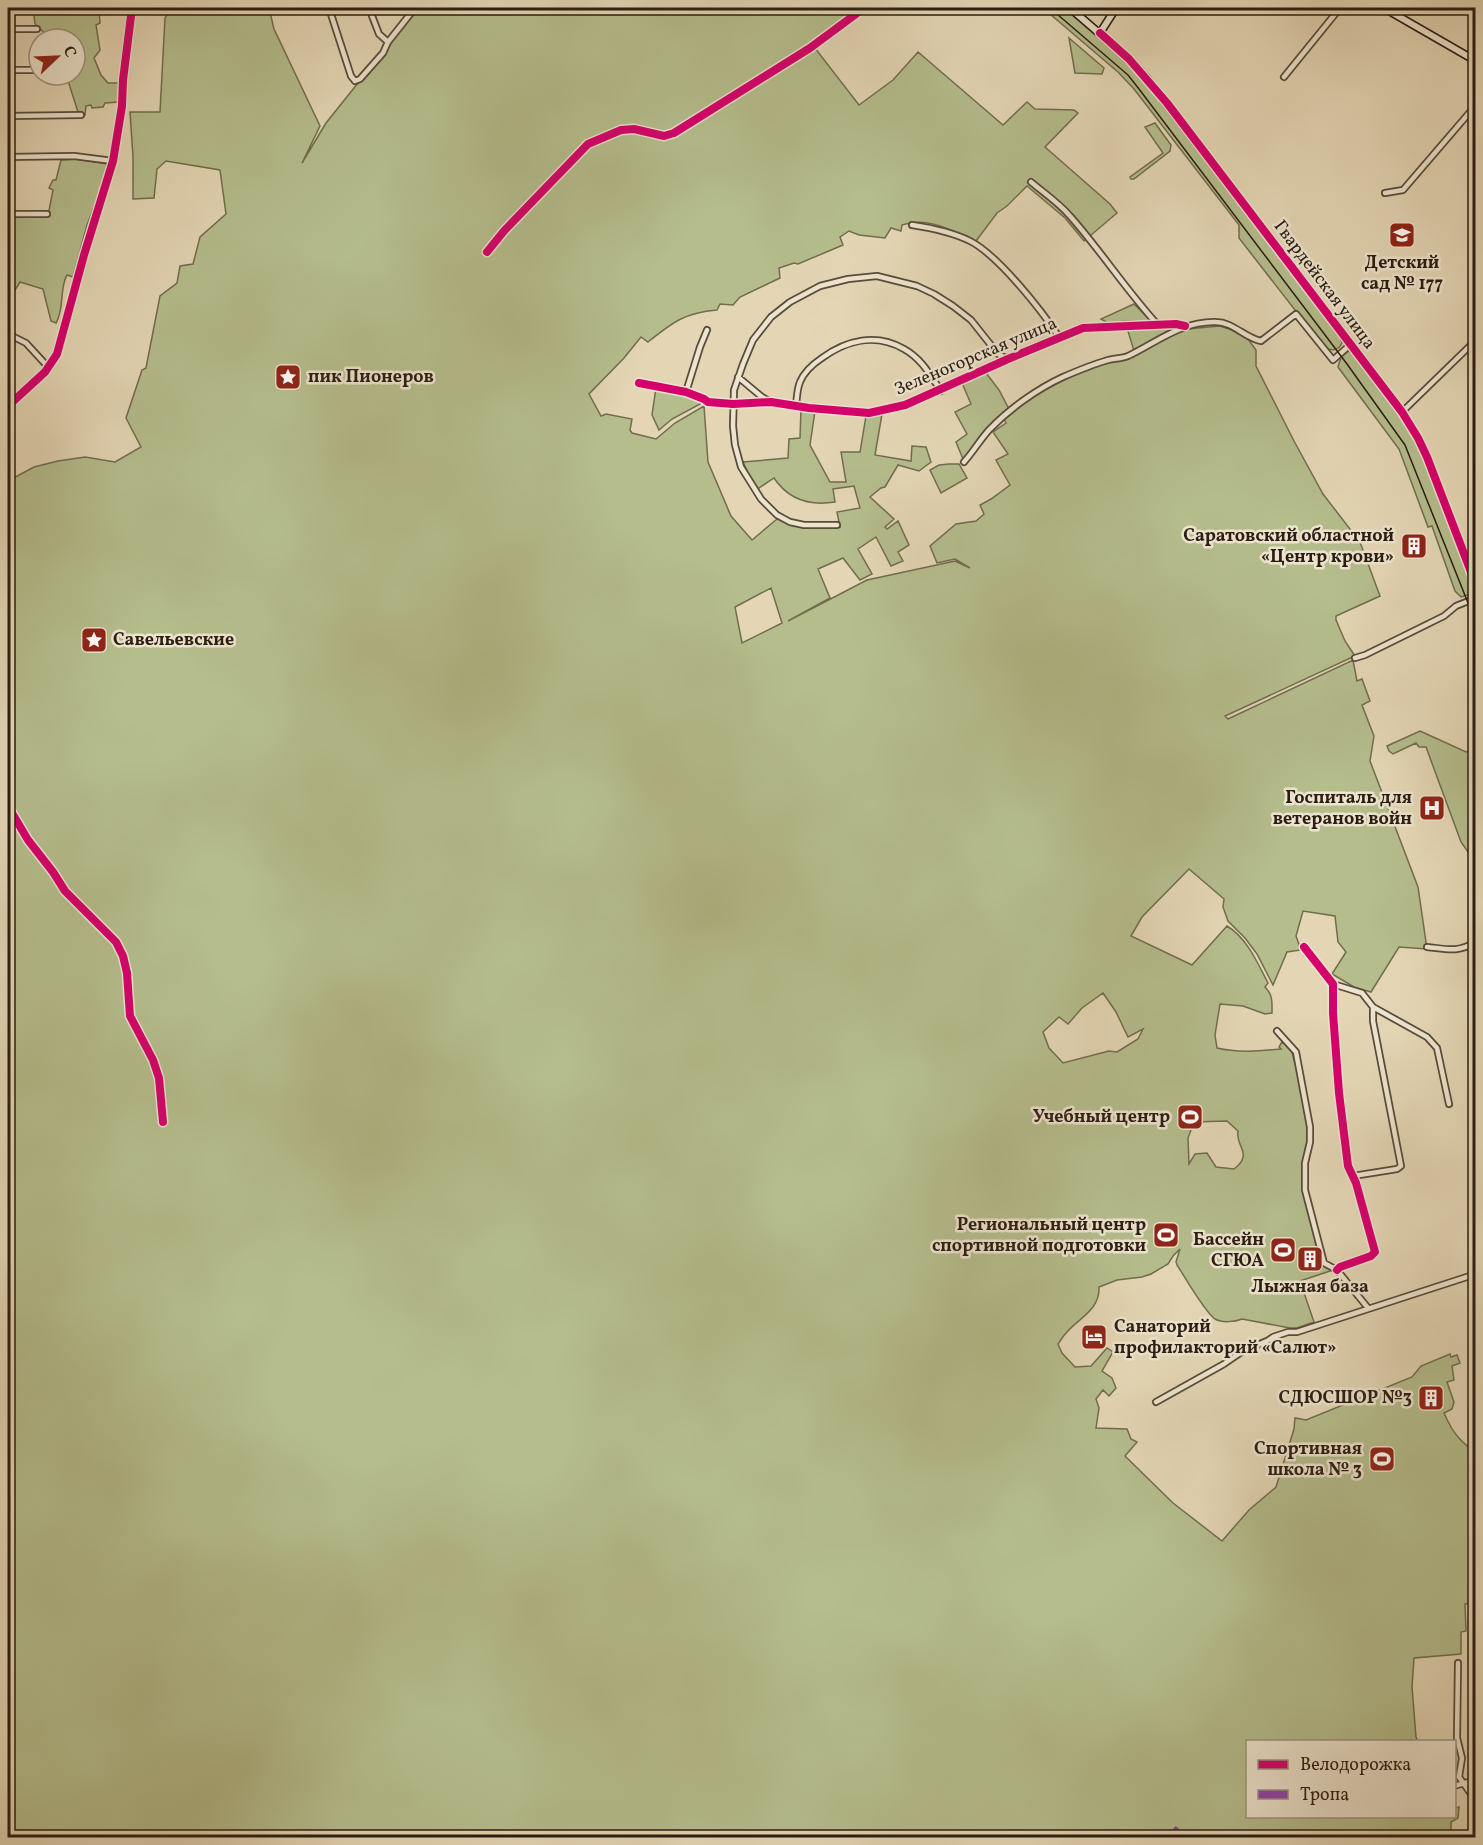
<svg xmlns="http://www.w3.org/2000/svg" width="1483" height="1845" font-family="Vollkorn,serif">
  <style>
    .green { fill: #b5bd8d; stroke: #706d4f; stroke-width: 1.5; fill-rule: evenodd }
    .lines { fill: none; stroke-linecap: round; stroke-linejoin: round }
    .street-casing { stroke: #584b3a; stroke-width: 8 }
    .secondary-casing { stroke: #2a1d11; stroke-width: 9 }
    .street { stroke: #ede4cf; stroke-width: 4.5 }
    .secondary { stroke: #ede4cf; stroke-width: 6 }
    .tram { stroke: #2a1d11; stroke-width: 1.5 }
    .rail { stroke: #2a1d11; stroke-width: 1.5; stroke-dasharray: 10 10; stroke-linecap: butt }
    .quiet { stroke: #8e44ad; stroke-width: 6; stroke-dasharray: 12 6; stroke-linecap: butt }
    .cycleway-casing { stroke: #ede4cf; stroke-width: 11 }
    .cycleway { stroke: #d6006c; stroke-width: 8 }
    .labels { text-anchor: middle; dominant-baseline: central; stroke-width: 5; stroke-linejoin: round; paint-order: stroke }
    .poi-label { font-size: 18px; font-weight: bold; fill: #2a1d11; stroke: #ede4cf; text-anchor: end }
    .street-label { font-size: 18px; fill: #2a1d11; stroke: #ede4cf }
  </style>
  <rect width="100%" height="100%" fill="#e4d6b5"/>
  <filter id="stains"><feTurbulence type="fractalNoise" baseFrequency=".00333" numOctaves="4"/><feColorMatrix values="0 0 0 0 .2 0 0 0 0 .09 0 0 0 0 .02 0 0 0 .5 -.17"/></filter>
  <radialGradient id="worn" r=".72"><stop offset=".6" stop-color="#630" stop-opacity="0"/><stop offset="1" stop-color="#630" stop-opacity=".3"/></radialGradient>
  <!-- green -->
  <path class="green" d="M33,8H91L99,10L100,23L96,25L100,50L94,58L101,75L108,83H119V102L105,103L103,107L92,108L91,105L86,106L85,115L78,112L69,84V75H75V39H51L35,24Z
    M171,8H269L274,29L320,126L302,163L326,123L418,8H858L811,43L859,105L893,80L918,52L1003,125L1027,102L1035,109L1074,110L1078,113L1045,147L1110,204L1117,213L1084,241L1065,218L1027,186L1007,206L997,213L976,241C953,231 927,216 902,225L901,231L891,228L885,238L859,235L849,231L840,237L843,245L798,264L794,263L779,268L780,278L740,297L733,305L720,304L717,310C684,313 673,322 648,342L641,337L624,358L589,394L601,416L606,414L632,419L630,430L632,433L656,439L675,423L704,406L708,462L731,516L752,540L777,519L803,528L840,527L837,512L860,508L854,486L833,489L835,502C810,506 788,499 774,478L756,490L743,462L788,458L789,439L800,438L801,408L815,411L810,445L830,482H846L841,452H860L866,416L882,414L875,455L911,461L912,446L926,447L931,462L919,471L898,465L885,487L881,488L870,497L894,519L885,527L887,529L898,521L909,545L898,552L903,561L891,566L876,537L858,549L872,574L860,580L843,558L818,569L830,598L788,621L867,580L955,561L970,568L955,559L937,563L930,546L956,524L976,521L984,514L980,505L991,499L1010,485L996,460L1008,454L993,432L1006,423L1004,419C1036,389 1074,374 1115,360L1125,359L1162,338L1187,329L1220,326L1235,331L1248,339L1256,350V366L1294,441L1323,494L1360,542L1380,596L1336,616V620L1345,641L1355,656L1225,716L1228,719L1353,660L1357,681L1362,679L1370,701L1362,705L1374,736L1370,761L1418,887L1427,949L1399,947L1371,992L1354,987L1332,974L1346,952L1338,942L1335,916L1303,911L1296,936L1301,950L1287,952L1273,985L1257,954L1245,938L1228,921L1223,907L1224,899L1189,869L1142,917L1131,936L1192,965L1227,926C1247,938 1257,962 1268,983L1265,987C1273,995 1272,1002 1272,1013L1265,1014L1243,1006L1220,1004L1215,1035L1217,1048C1238,1053 1260,1051 1281,1049L1279,1047L1282,1042L1291,1048L1302,1091L1308,1128L1307,1146L1303,1163V1191L1320,1258L1324,1265L1333,1270L1300,1281L1314,1322L1297,1328H1290L1242,1319C1235,1322 1222,1323 1215,1319C1204,1311 1185,1277 1177,1265L1176,1262L1180,1249L1173,1256L1168,1264L1151,1274L1142,1277L1117,1280L1099,1287C1100,1310 1079,1318 1067,1332C1063,1336 1061,1340 1058,1344L1062,1353L1075,1367L1091,1366L1107,1348L1113,1352L1102,1371L1112,1378L1116,1388L1109,1396L1103,1390L1096,1399L1099,1408L1096,1428L1127,1429L1131,1439L1137,1442L1125,1456L1173,1503L1222,1541L1249,1510L1276,1487L1294,1429L1295,1418L1306,1420L1412,1377L1421,1366L1450,1354L1451,1357L1457,1355L1460,1363L1452,1366L1454,1380L1447,1382L1454,1402L1452,1409L1444,1413C1448,1422 1452,1431 1459,1438C1465,1445 1471,1448 1475,1456V1603L1465,1604L1466,1631L1461,1632V1654L1414,1658L1412,1687L1416,1737L1418,1741L1248,1742V1816H1454L1455,1808L1459,1807L1458,1818L1451,1822V1835L1448,1838H8V481L34,467L58,461L85,457L115,462L141,447L126,418L142,370L146,368L160,296L177,283L180,266L193,264L200,237L226,214L220,170L166,161L157,169L154,198L133,199V157L130,112H160L165,18ZM771,588L782,623L742,643L735,607ZM1103,993L1116,1012L1128,1037L1143,1029L1138,1039L1117,1052L1109,1051L1063,1063L1049,1048L1043,1032L1059,1017L1068,1024L1082,1008ZM1227,1121L1238,1131C1235,1146 1254,1154 1234,1169L1216,1167L1207,1153L1195,1154L1189,1164L1188,1138L1194,1122Z
    M1043,8H1067L1127,61L1144,79L1340,336L1342,343C1338,352 1330,351 1323,346L1239,238V225L1134,89L1118,72Z
    M1069,38L1104,68L1102,74L1075,73Z
    M1155,123L1171,145L1170,151L1134,179H1131L1130,177L1163,153L1145,127Z
    M76,159L108,164L103,185L87,225L73,277L67,275C59,288 65,308 56,323L51,321L43,289L20,282L10,298H8V214L48,216L53,190L49,188L53,180H56L61,160Z
    M1134,304L1150,320L1151,322L1126,321L1108,323L1101,319Z
    M1174,326L1178,328L1160,336L1134,351L1127,328Z
    M1348,351L1353,353L1397,410L1414,436L1432,477L1474,590V593L1461,597L1455,591L1432,526L1428,527L1399,449L1338,367L1341,357Z
    M986,373L999,390L1009,409L987,429L967,457L963,459L956,442L967,434L955,412L971,404L962,383Z
    M656,388L699,398L702,403L672,419L659,430L652,415Z
    M949,464H959L967,478L941,493L930,470L939,465Z
    M1420,731L1466,752L1475,749V862L1461,842L1426,747H1419L1416,743L1393,754L1389,751L1387,746Z"/>
  <g class="lines">
    <defs>
      <path id="street" d="M329,8L351,76L355,81L360,79L383,53L388,42L415,8
        M369,8L379,34L388,42
        M8,29H37
        M8,70H39
        M1284,77L1340,8
        M8,116L81,115
        M8,157L74,156L113,161
        M1031,182C1044,193 1059,203 1070,216C1101,251 1126,290 1158,325
        M1385,193L1403,190L1476,105
        M8,214H47
        M912,225C932,228 952,232 970,241C998,255 1042,311 1059,337
        M487,252L504,231L588,144L621,130L634,129L664,136L674,133L810,48L864,8
        M8,334L26,343L49,368
        M738,377L762,397L769,401
        M639,383L686,392L704,399L708,402L733,404L771,402L809,408L869,413L905,405L1008,359L1083,328L1176,324L1185,326
        M686,392L700,347L707,330
        M796,405C797,398 797,389 800,382C804,372 813,364 822,358C847,340 876,333 904,349C922,359 930,375 941,391
        M8,406L45,372L57,354L84,255L113,161L122,106L123,80L132,8
        M1402,412L1476,340
        M964,462C973,452 980,440 989,430C1009,409 1037,389 1063,377C1077,371 1091,365 1105,361C1113,358 1121,359 1128,356C1157,342 1182,321 1216,322C1233,322 1245,338 1261,341L1296,314L1333,360L1350,345
        M837,525H804L790,522L777,515L761,499L741,467L735,445L733,426L734,390L743,364L753,340L771,317L790,302L820,286L848,279L877,276L917,286L934,294L953,306L971,320L998,354L1008,359
        M1355,658L1365,655L1444,616L1456,606L1476,598
        M8,808L12,813L28,840L53,872L65,891L116,942L123,956L127,973L130,1016L153,1060L159,1078L163,1122
        M1304,947L1333,984V1013L1339,1093L1348,1166L1356,1183L1375,1252L1371,1256L1340,1267L1337,1270
        M1427,947C1447,949 1457,953 1476,942
        M1333,984L1362,993L1373,1007L1427,1037L1437,1048L1449,1104
        M1277,1031L1296,1052L1310,1127V1142L1305,1163V1190L1324,1263L1337,1270L1368,1308
        M1353,1176L1397,1169L1401,1166L1373,1021V1007
        M1156,1402L1224,1364L1243,1351L1267,1341L1273,1337L1288,1332H1297L1476,1274
        M1458,1663L1457,1738L1462,1758L1459,1777L1471,1794L1476,1797
        M1454,1786L1476,1780"/>
      <path id="secondary" d="M1070,8L1129,59L1146,77L1402,412L1418,438L1427,457L1476,585
        M1384,8L1476,61
        M1100,33L1116,8"/>
    </defs>
    <!-- street casing -->
    <use href="#street" class="street-casing"/>
    <!-- secondary casing -->
    <use href="#secondary" class="secondary-casing"/>
    <!-- street -->
    <use href="#street" class="street"/>
    <!-- secondary -->
    <use href="#secondary" class="secondary"/>
    <!-- tram -->
    <path class="tram" d="M1050,8L1128,75L1139,89L1347,364L1405,445L1476,623"/>
    <!-- rail -->
    <path class="rail" d="M1463,8L1476,14"/>
    <!-- quiet -->
    <path class="quiet" d="M1178,1828L1176,1830L1184,1838"/>
    <defs>
      <path id="cycleway" d="M1100,33L1129,59L1167,103L1402,412L1418,438L1427,457L1476,585
        M487,252L504,231L588,144L621,130L634,129L664,136L674,133L810,48L864,8
        M639,383L686,392L704,399L708,402L733,404L771,402L809,408L869,413L905,405L1008,359L1083,328L1176,324L1185,326
        M8,406L45,372L57,354L84,255L113,161L122,106L123,80L132,8
        M8,808L12,813L28,840L53,872L65,891L116,942L123,956L127,973L130,1016L153,1060L159,1078L163,1122
        M1304,947L1333,984V1013L1339,1093L1348,1166L1356,1183L1375,1252L1371,1256L1340,1267L1337,1270"/>
    </defs>
    <!-- cycleway casing -->
    <use href="#cycleway" class="cycleway-casing"/>
    <!-- cycleway -->
    <use href="#cycleway" class="cycleway"/>
  </g>
  <!-- icons -->
  <defs>
    <symbol id="school-square" viewBox="-11 -11 22 22"><rect x="-9" y="-9" width="18" height="18" rx="4" fill="#8f2418" stroke="#ede4cf"/><path d="M0-5L7-2L0 1L-7-2ZM-4 1L0 2.5L4 1V4Q0 6-4 4Z" fill="#fff"/></symbol>
    <symbol id="sight-square" viewBox="-11 -11 22 22"><rect x="-9" y="-9" width="18" height="18" rx="4" fill="#8f2418" stroke="#ede4cf"/><path d="M0-6L1.8-2.2L6-1.7L2.9 1.2L3.7 5.4L0 3.3L-3.7 5.4L-2.9 1.2L-6-1.7L-1.8-2.2Z" fill="#fff"/></symbol>
    <symbol id="building-square" viewBox="-11 -11 22 22"><rect x="-9" y="-9" width="18" height="18" rx="4" fill="#8f2418" stroke="#ede4cf"/><path d="M-4-6H4V6H1V3H-1V6H-4ZM-2.5-4.3h1.7v1.8h-1.7ZM.8-4.3h1.7v1.8H.8ZM-2.5-1h1.7V.8h-1.7ZM.8-1h1.7V.8H.8Z" fill="#fff"/></symbol>
    <symbol id="hospital-square" viewBox="-11 -11 22 22"><rect x="-9" y="-9" width="18" height="18" rx="4" fill="#8f2418" stroke="#ede4cf"/><path d="M-5-5h3v3.5h4V-5h3V5h-3V1.5h-4V5h-3Z" fill="#fff"/></symbol>
    <symbol id="stadium-square" viewBox="-11 -11 22 22"><rect x="-9" y="-9" width="18" height="18" rx="4" fill="#8f2418" stroke="#ede4cf"/><path d="M0-5a6.5 5 0 1 0 0 10a6.5 5 0 1 0 0-10ZM-3.5-1.8h7v3.6h-7Z" fill="#fff"/></symbol>
    <symbol id="hotel-square" viewBox="-11 -11 22 22"><rect x="-9" y="-9" width="18" height="18" rx="4" fill="#8f2418" stroke="#ede4cf"/><path d="M-6-4.5h1.5V1H6V5H4.5V3h-9V5H-6ZM-4 0a1.8 1.8 0 1 1 3.6 0ZM.5 0V-2.5h3Q6-2.5 6 0Z" fill="#fff"/></symbol>
  </defs>
  <g fill-rule="evenodd">
    <use href="#school-square" x="1387" y="220" width="30" height="30"/>
    <use href="#sight-square" x="273" y="362" width="30" height="30"/>
    <use href="#building-square" x="1399" y="531" width="30" height="30"/>
    <use href="#sight-square" x="79" y="625" width="30" height="30"/>
    <use href="#hospital-square" x="1417" y="793" width="30" height="30"/>
    <use href="#stadium-square" x="1175" y="1102" width="30" height="30"/>
    <use href="#stadium-square" x="1151" y="1220" width="30" height="30"/>
    <use href="#stadium-square" x="1268" y="1235" width="30" height="30"/>
    <use href="#building-square" x="1295" y="1244" width="30" height="30"/>
    <use href="#hotel-square" x="1079" y="1322" width="30" height="30"/>
    <use href="#building-square" x="1416" y="1383" width="30" height="30"/>
    <use href="#stadium-square" x="1367" y="1444" width="30" height="30"/>
  </g>
  <g class="labels">
    <!-- poi labels -->
    <g class="poi-label">
      <text x="1402" y="263" text-anchor="middle">Детский<tspan x="1402" dy="21">сад № 177</tspan></text>
      <text x="308" y="377" text-anchor="start">пик Пионеров</text>
      <text x="1394" y="536">Саратовский областной<tspan x="1394" dy="21">«Центр крови»</tspan></text>
      <text x="113" y="640" text-anchor="start">Савельевские</text>
      <text x="1412" y="798">Госпиталь для<tspan x="1412" dy="21">ветеранов войн</tspan></text>
      <text x="1170" y="1117">Учебный центр</text>
      <text x="1146" y="1225">Региональный центр<tspan x="1146" dy="21">спортивной подготовки</tspan></text>
      <text x="1264" y="1240">Бассейн<tspan x="1264" dy="21">СГЮА</tspan></text>
      <text x="1310" y="1287" text-anchor="middle">Лыжная база</text>
      <text x="1114" y="1327" text-anchor="start">Санаторий<tspan x="1114" dy="21">профилакторий «Салют»</tspan></text>
      <text x="1412" y="1398">СДЮСШОР №3</text>
      <text x="1362" y="1449">Спортивная<tspan x="1362" dy="21">школа № 3</tspan></text>
    </g>
    <!-- street labels -->
    <g class="street-label">
      <text transform="translate(1324 285) rotate(53)">Гвардейская улица</text>
      <text transform="translate(976 357) rotate(-23)">Зеленогорская улица</text>
    </g>
  </g>
  <!-- margin -->
  <rect width="1483" height="1845" fill="none" stroke="#e4d6b5" stroke-width="30"/>
  <rect x="9" y="9" width="1465" height="1827" fill="none" stroke="#2a1d11" stroke-width="3"/>
  <rect x="15" y="15" width="1453" height="1815" fill="none" stroke="#2a1d11" stroke-width="1.5"/>
  <!-- legend -->
  <rect x="1246" y="1740" width="210" height="78" fill="#ede4cf" stroke="#9f9483" stroke-width="1.5"/>
  <rect x="1258" y="1760" width="30" height="9" fill="#d6006c" stroke="#9f9483" stroke-width="1.5"/>
  <text x="1300" y="1770" font-size="18" fill="#2a1d11">Велодорожка</text>
  <rect x="1258" y="1790" width="30" height="9" fill="#8e44ad" stroke="#9f9483" stroke-width="1.5"/>
  <text x="1300" y="1800" font-size="18" fill="#2a1d11">Тропа</text>
  <!-- north arrow -->
  <g transform="translate(57 57) rotate(67)"><circle r="28" fill="#ede4cf" stroke="#9f9483" stroke-width="1.5"/>
  <path d="M0-4.5L10 22L0 15L-10 22Z" fill="#8f2418"/>
  <text y="-9" font-size="16" font-weight="bold" text-anchor="middle" fill="#2a1d11">С</text>
  </g>
  <rect width="100%" height="100%" filter="url(#stains)"/>
  <rect width="100%" height="100%" fill="url(#worn)"/>
</svg>
